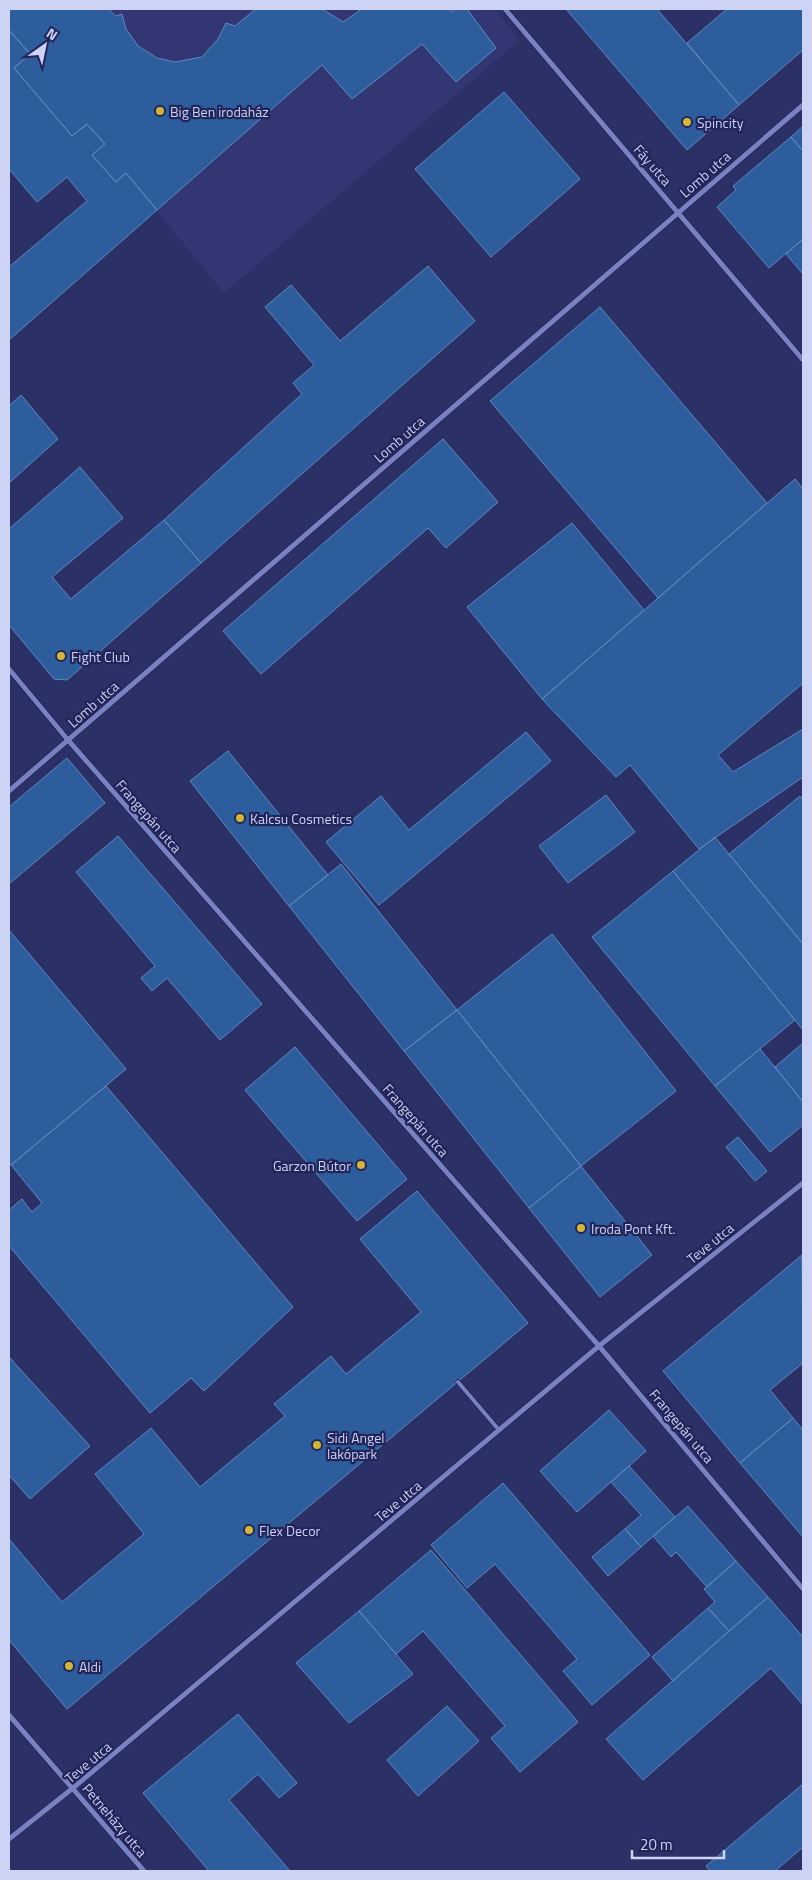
<svg xmlns="http://www.w3.org/2000/svg" width="812" height="1880" font-family="'Titillium Web',sans-serif">
  <style>
    .built { fill: #323774 }
    .building { fill: #2d5d9c; stroke: #6189bf }
    .lines { fill: none; stroke-linecap: round; stroke-linejoin: round }
    .lane-casing { stroke: #151549; stroke-width: 5 }
    .street-casing { stroke: #151549; stroke-width: 6 }
    .lane { stroke: #7882c0; stroke-width: 4 }
    .street { stroke: #7882c0; stroke-width: 5 }
    .poi-dot { fill: #d3b635; stroke: #22255a; stroke-width: 2 }
    .labels { text-anchor: middle; dominant-baseline: central; stroke-width: 4.5; stroke-linejoin: round; paint-order: stroke }
    .poi-label { font-size: 14px; fill: #cdd3f5; stroke: #22255a; text-anchor: start }
    .street-label { font-size: 14px; fill: #cdd3f5; stroke: #22255a }
  </style>
  <rect width="100%" height="100%" fill="#2b3066"/>
  <!-- built -->
  <path class="built" d="M9,9H494L520,40L224,293L9,30Z"/>
  <!-- building -->
  <path class="building" d="M9,9H108L116,16L122,14L126,29L138,46L157,58L175,62L202,57L218,39L226,23L235,26L256,9H322L343,22L362,9H448L451,12L455,9H467L496,48L456,82L422,44L352,99L322,65L157,210L126,173L116,182L92,155L105,144L87,124L72,136L14,68L30,54L9,30Z
    M566,9H657L739,105L687,150Z
    M727,9H803V50L739,105L687,43Z
    M9,30L30,54L14,68L72,136L87,124L105,144L92,155L116,182L126,173L157,210L9,340V267L87,201L67,177L37,202L9,169Z
    M504,92L580,179L491,257L415,169Z
    M803,126V151L791,137Z
    M791,137L803,151V239L769,268L717,207L736,190L733,186Z
    M803,239V274L786,254Z
    M428,266L475,321L201,563L164,520L302,394L293,383L314,365L265,307L291,285L340,341Z
    M600,307L767,503L658,598L490,401Z
    M21,395L58,439L9,483V406Z
    M443,439L498,502L446,548L428,528L261,674L223,631Z
    M80,467L123,518L52,577L71,599L164,520L201,563L67,680L54,679L9,625V529Z
    M795,479L803,489V683L718,755L733,772L803,729V777L699,849L630,765L616,777L542,699Z
    M572,523L644,610L542,699L467,607Z
    M526,732L551,761L379,905L326,842L381,796L409,830Z
    M228,751L328,875L289,906L190,781Z
    M67,758L105,803L9,884V807Z
    M606,795L635,832L568,883L539,846Z
    M800,796L803,799V944L729,854Z
    M118,836L262,1004L220,1040L167,978L152,991L141,978L155,966L76,872Z
    M715,837L803,944V1030L673,871Z
    M341,864L457,1010L404,1051L289,906Z
    M673,871L795,1020L715,1086L592,937Z
    M9,930L126,1069L11,1165L9,1163Z
    M552,934L676,1091L581,1166L457,1010Z
    M457,1010L581,1166L529,1208L404,1051Z
    M803,1043V1102L775,1067Z
    M295,1047L407,1179L357,1221L245,1090Z
    M760,1049L803,1102V1125L770,1152L715,1086Z
    M106,1086L293,1307L204,1391L191,1378L150,1413L9,1246V1210L22,1199L32,1212L42,1203L11,1165Z
    M738,1137L767,1171L755,1181L726,1147Z
    M581,1166L652,1255L600,1297L529,1208Z
    M417,1191L528,1323L67,1709L9,1640V1539L62,1602L144,1534L95,1474L151,1428L200,1487L285,1416L274,1404L331,1356L346,1374L421,1312L360,1239Z
    M802,1255L803,1363L770,1390L793,1418L740,1463L663,1371Z
    M9,1357L90,1446L30,1499L9,1475Z
    M609,1410L646,1451L577,1512L540,1471Z
    M793,1418L803,1430V1537L740,1463Z
    M629,1466L675,1517L641,1547L625,1529L641,1515L611,1482Z
    M503,1483L650,1655L592,1705L563,1671L577,1659L495,1564L467,1588L431,1545Z
    M688,1506L736,1561L707,1587L676,1552L671,1557L653,1536Z
    M625,1529L641,1547L608,1576L592,1557Z
    M431,1550L578,1722L520,1772L491,1738L505,1726L423,1631L396,1654L359,1611Z
    M736,1561L768,1597L729,1631L708,1608L715,1602L704,1589Z
    M768,1597L803,1637V1705L771,1668L643,1780L606,1739Z
    M708,1608L729,1631L673,1681L652,1657Z
    M359,1611L413,1674L349,1723L296,1663Z
    M447,1706L479,1741L418,1796L387,1760Z
    M238,1714L297,1783L279,1798L258,1774L229,1800L290,1871H209L143,1793Z
    M803,1784V1847L775,1871H710L706,1866Z"/>
  <g class="lines">
    <defs>
      <path id="lane" d="M458,1382L499,1430"/>
      <path id="street" d="M505,9L803,360
        M9,669L68,740L599,1346L803,1589
        M9,791L803,105
        M9,1715L144,1871
        M9,1839L73,1788L599,1346L803,1183"/>
    </defs>
    <!-- lane casing -->
    <use href="#lane" class="lane-casing"/>
    <!-- street casing -->
    <use href="#street" class="street-casing"/>
    <!-- lane -->
    <use href="#lane" class="lane"/>
    <!-- street -->
    <use href="#street" class="street"/>
  </g>
  <!-- markers -->
  <g class="poi-dot">
    <circle cx="160" cy="111" r="5"/>
    <circle cx="687" cy="122" r="5"/>
    <circle cx="61" cy="656" r="5"/>
    <circle cx="240" cy="818" r="5"/>
    <circle cx="361" cy="1165" r="5"/>
    <circle cx="581" cy="1228" r="5"/>
    <circle cx="317" cy="1445" r="5"/>
    <circle cx="249" cy="1530" r="5"/>
    <circle cx="69" cy="1666" r="5"/>
  </g>
  <g class="labels">
    <!-- poi labels -->
    <g class="poi-label">
      <text x="170" y="111">Big Ben irodaház</text>
      <text x="697" y="122">Spincity</text>
      <text x="71" y="656">Fight Club</text>
      <text x="250" y="818">Kalcsu Cosmetics</text>
      <text x="351" y="1165" text-anchor="end">Garzon Bútor</text>
      <text x="591" y="1228">Iroda Pont Kft.</text>
      <text x="327" y="1437">Sidi Angel<tspan x="327" dy="16">lakópark</tspan></text>
      <text x="259" y="1530">Flex Decor</text>
      <text x="79" y="1666">Aldi</text>
    </g>
    <!-- street labels -->
    <g class="street-label">
      <text transform="translate(653 165) rotate(49)">Fáy utca</text>
      <text transform="translate(705 174) rotate(-41)">Lomb utca</text>
      <text transform="translate(399 439) rotate(-41)">Lomb utca</text>
      <text transform="translate(93 704) rotate(-41)">Lomb utca</text>
      <text transform="translate(149 816) rotate(49)">Frangepán utca</text>
      <text transform="translate(416 1120) rotate(49)">Frangepán utca</text>
      <text transform="translate(710 1243) rotate(-39)">Teve utca</text>
      <text transform="translate(682 1426) rotate(50)">Frangepán utca</text>
      <text transform="translate(398 1501) rotate(-40)">Teve utca</text>
      <text transform="translate(88 1762) rotate(-40)">Teve utca</text>
      <text transform="translate(115 1820) rotate(50)">Petneházy utca</text>
    </g>
  </g>
  <!-- border -->
  <rect width="812" height="1880" fill="none" stroke="#cdd3f5" stroke-width="20"/>
  <!-- north arrow -->
  <g transform="translate(45 45) rotate(33)" stroke="#22255a" stroke-width="4" paint-order="stroke">
  <path d="M0-4L9 19L0 12L-9 19Z" fill="#cdd3f5"/>
  <text y="-8" font-size="14" font-weight="bold" text-anchor="middle" fill="#cdd3f5">N</text>
  </g>
  <!-- scale -->
  <path d="M632 1850v8h92v-8" fill="none" stroke="#cdd3f5" stroke-width="2.5"/>
  <text x="640" y="1850" font-size="15" fill="#cdd3f5" stroke="#22255a" stroke-width="4" paint-order="stroke">20 m</text>
</svg>
